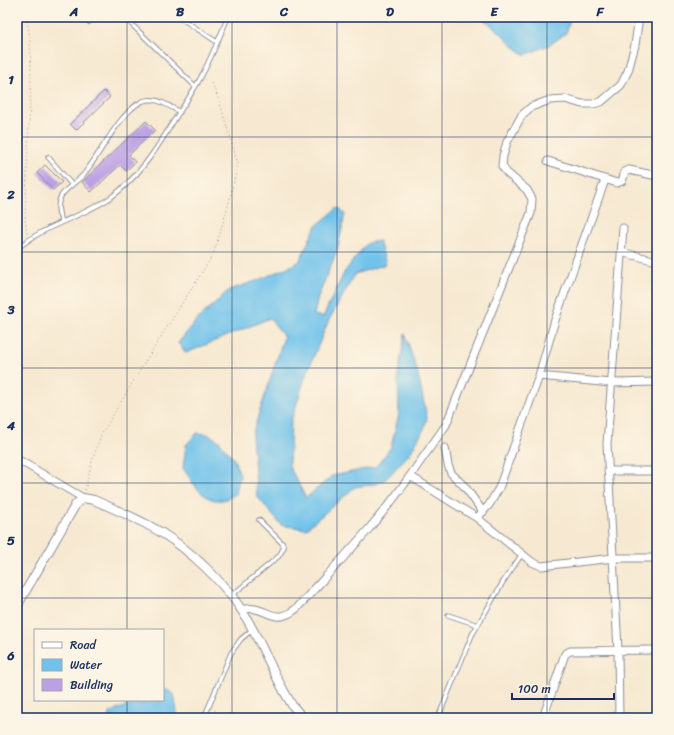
<svg xmlns="http://www.w3.org/2000/svg" width="674" height="735" font-family="Sriracha,sans-serif">
  <style>
    .water { fill: #6fc2eb; stroke: #4578a4 }
    .building { fill: #bca0e4 }
    .lines { fill: none; stroke-linecap: round; stroke-linejoin: round }
    .service-casing { stroke: #898c98; stroke-width: 5.5 }
    .minor-casing { stroke: #898c98; stroke-width: 9 }
    .tertiary-casing { stroke: #898c98; stroke-width: 10 }
    .path { stroke: #898c98; stroke-width: 1; stroke-dasharray: 1 3; stroke-linecap: butt }
    .service { stroke: #fff; stroke-width: 3.5 }
    .minor { stroke: #fff; stroke-width: 7 }
    .tertiary { stroke: #fff; stroke-width: 8 }
    .grid { fill: none; stroke: #1b2f5e; stroke-width: 1; stroke-opacity: 0.55 }
    .neatline { fill: none; stroke: #1b2f5e; stroke-width: 1.5 }
    .grid-label { font-size: 13px; text-anchor: middle; font-weight: bold; fill: #1b2f5e }
  </style>
  <rect width="100%" height="100%" fill="#fcf5e5"/>
  <filter id="ink" filterUnits="userSpaceOnUse"><feTurbulence type="fractalNoise" baseFrequency=".025" numOctaves="2"/><feDisplacementMap in="SourceGraphic" scale="8" xChannelSelector="R" yChannelSelector="G"/><feConvolveMatrix kernelMatrix="1 2 1 2 8 2 1 2 1" color-interpolation-filters="sRGB"/></filter>
  <filter id="wash" filterUnits="userSpaceOnUse"><feTurbulence type="fractalNoise" baseFrequency=".012" numOctaves="4" result="noise"/><feDisplacementMap in="SourceGraphic" scale="16" xChannelSelector="R" yChannelSelector="G"/><feGaussianBlur stdDeviation="0.9" result="paint"/><feColorMatrix in="noise" values="0 0 0 0 0 0 0 0 0 0 0 0 0 0 0 0 0 1.4 0 .05"/><feComposite in="paint" operator="in"/></filter>
  <g filter="url(#wash)">
    <rect width="100%" height="100%" fill="#f7e9d1"/>
    <!-- water -->
    <path class="water" d="M481,17H571L566,33L551,44L525,55L513,46L502,34Z
      M338,208L345,214L338,248L318,297L314,315L323,317L345,271L367,243L379,241L386,264L355,274L328,322L305,378L291,421L289,466L306,498L332,476L376,467L391,447L399,414L398,375L405,334L417,370L427,418L424,429L410,453L386,479L376,484L355,487L306,529L281,525L257,496L252,435L284,337L270,318L186,353L178,343L197,320L229,290L259,280L299,262L316,226Z
      M197,433L207,434L219,441L234,459L240,475L236,494C231,496 226,500 221,500C202,502 192,481 183,468L186,445Z
      M165,689L174,694L178,718H108L111,712L129,705L146,703L149,700H163V691Z"/>
    <g id="blocks">
      <!-- building -->
      <path class="building" d="M104,91L110,97L76,130L70,124Z
        M146,121L155,130L129,155L135,162L126,171L120,165L91,192L82,182Z
        M45,165L62,182L53,190L37,173Z"/>
    </g>
  </g>
  <g filter="url(#ink)">
    <use href="#blocks" fill-opacity="0" stroke="#898c98" stroke-width="1"/>
    <g class="lines">
      <defs>
        <path id="service" d="M124,17L195,86
          M179,17L217,42
          M89,22L94,17
          M48,157L72,185
          M62,221C58,214 57,206 60,198C63,190 78,181 84,174C100,155 120,111 143,101C156,96 168,106 180,112
          M17,249C44,225 80,218 110,198C138,178 156,150 173,122C183,106 194,91 202,75C212,56 220,36 228,17
          M231,596L279,556L284,547L282,543L259,520
          M448,615L478,625
          M204,718L231,653L241,639L252,630
          M438,718L472,635L503,582L522,554"/>
        <path id="minor" d="M548,161L617,183L622,181L625,172L629,170L657,176
          M621,252L657,261
          M539,376L611,383L657,382
          M445,448L448,465L451,473L465,487L483,512
          M17,459L83,498
          M608,471H657
          M410,476L446,425L531,213L532,199L527,190L507,173L502,166L503,156L507,142L522,115L531,107L550,100L565,99L582,104H593L601,102L621,85L628,71L635,45L639,17
          M477,518L489,505L499,488L539,376L555,320L605,180
          M241,610C266,602 272,629 297,608C336,565 377,524 410,476L477,518L532,562L541,566L614,558H657
          M543,718L565,654L570,651L657,650
          M619,718L618,650L607,444L623,228"/>
        <path id="tertiary" d="M17,606L76,504L83,498L94,500C117,510 141,520 162,533C191,551 222,581 241,609C258,636 270,666 285,693L292,705L303,718"/>
      </defs>
      <!-- service casing -->
      <use href="#service" class="service-casing"/>
      <!-- minor casing -->
      <use href="#minor" class="minor-casing"/>
      <!-- tertiary casing -->
      <use href="#tertiary" class="tertiary-casing"/>
      <!-- path -->
      <path class="path" d="M26,17L30,36L31,77L25,218L27,234
        M85,490L93,458L101,435L148,357L213,255L228,206L238,164L219,100L212,84L205,79
        M214,710L225,718
        M288,718L291,717"/>
      <!-- service -->
      <use href="#service" class="service"/>
      <!-- minor -->
      <use href="#minor" class="minor"/>
      <!-- tertiary -->
      <use href="#tertiary" class="tertiary"/>
    </g>
  </g>
  <!-- grid -->
  <path class="grid" d="M127,17V630M232,17V718M337,17V718M442,17V718M547,17V718M17,137H657M17,252H657M17,368H657M17,483H657M17,598H657M127,700V718"/>
  <!-- margin -->
  <rect width="674" height="735" fill="none" stroke="#fcf5e5" stroke-width="44"/>
  <!-- legend -->
  <rect x="34" y="629" width="130" height="72" fill="#fcf5e5" stroke="#a2a6af"/>
  <rect x="42" y="642" width="20" height="6" fill="#ffffff" stroke="#a2a6af"/>
  <text x="70" y="649" font-size="12" fill="#1b2f5e">Road</text>
  <rect x="42" y="659" width="20" height="12" fill="#6fc2eb" stroke="#a2a6af"/>
  <text x="70" y="669" font-size="12" fill="#1b2f5e">Water</text>
  <rect x="42" y="679" width="20" height="12" fill="#bca0e4" stroke="#a2a6af"/>
  <text x="70" y="689" font-size="12" fill="#1b2f5e">Building</text>
  <!-- scale -->
  <path d="M512 693v6h102v-6" fill="none" stroke="#1b2f5e" stroke-width="2"/>
  <text x="518" y="693" font-size="12" fill="#1b2f5e" stroke="#fcf5e5" stroke-width="3" paint-order="stroke">100 m</text>
  <rect x="22" y="22" width="630" height="691" class="neatline"/>
  <g class="grid-label">
    <text x="74" y="16">A</text>
    <text x="180" y="16">B</text>
    <text x="284" y="16">C</text>
    <text x="390" y="16">D</text>
    <text x="494" y="16">E</text>
    <text x="600" y="16">F</text>
    <text x="11" y="84">1</text>
    <text x="11" y="199">2</text>
    <text x="11" y="314">3</text>
    <text x="11" y="430">4</text>
    <text x="11" y="545">5</text>
    <text x="11" y="660">6</text>
  </g>
</svg>
